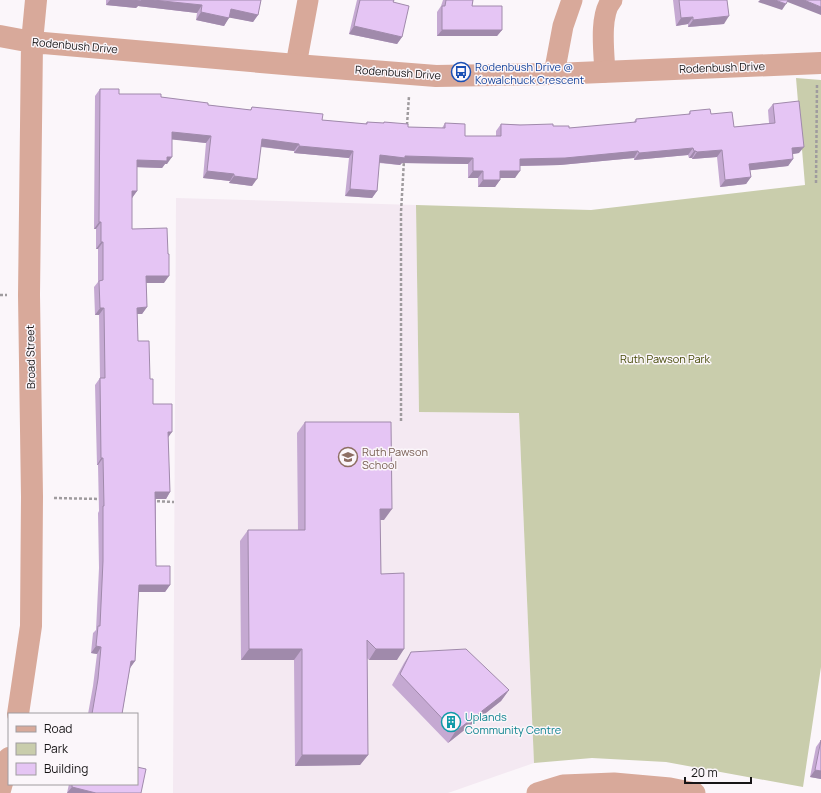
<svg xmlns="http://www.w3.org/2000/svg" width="821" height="793" font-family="Manrope,sans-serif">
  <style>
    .built { fill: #f4e9f2 }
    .green { fill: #c9cdac }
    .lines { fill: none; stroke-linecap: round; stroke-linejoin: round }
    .path { stroke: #9f9b9e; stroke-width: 2.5; stroke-dasharray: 3 2; stroke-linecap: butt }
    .minor { stroke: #d8a99a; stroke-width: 21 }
    .tertiary { stroke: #d8a99a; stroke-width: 22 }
    .wall { fill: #c5a9d2 }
    .shaded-wall { fill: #a08aab }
    .building { fill: #e5c5f4; stroke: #a08aab }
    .labels { text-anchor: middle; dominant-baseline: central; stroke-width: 3; stroke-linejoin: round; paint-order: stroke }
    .street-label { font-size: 11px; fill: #171516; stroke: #fbf6fa }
    .transit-label { font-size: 11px; fill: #164399; stroke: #fbf6fa; text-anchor: start }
    .park-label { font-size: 11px; fill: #474b09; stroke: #fbf6fa }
    .education-label { font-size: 11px; fill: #785e54; stroke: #fbf6fa; text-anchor: start }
    .culture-label { font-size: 11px; fill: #0d838f; stroke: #fbf6fa; text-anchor: start }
  </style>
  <rect width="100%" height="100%" fill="#fbf6fa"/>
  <!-- built -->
  <path class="built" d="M176,198L416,205L419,412L519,413L534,763L448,793H173Z"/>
  <!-- green -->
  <path class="green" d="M796,78L821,80V667L803,787L666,762L592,758L534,763L519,413L419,412L416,205L591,210L805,185Z"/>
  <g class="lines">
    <!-- path -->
    <path class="path" d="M407,125L409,96
      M816,183L817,85
      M0,295H7
      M401,421V212L404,160
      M54,498L101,499
      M152,501L174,502"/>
    <!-- minor -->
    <path class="minor" d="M296,65L308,0
      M605,72C604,53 599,14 612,0
      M554,74L563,26L572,0
      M537,793L563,785L614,783L670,788L695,793"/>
    <!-- tertiary -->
    <path class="tertiary" d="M0,36L32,42L296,65L436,76L554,74L821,63
      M18,714L31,626L32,497L29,295L32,42L36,0
      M0,790L9,758"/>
  </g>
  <!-- wall -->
  <path class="wall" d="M106,0H261L258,15L253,22L229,17L224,26L196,20L197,13L138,6L136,8L106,5Z
    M357,0H394L393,2L402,37L397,44L349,34Z
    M443,0H473L472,6L502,30L497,36H437V12L441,6Z
    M673,0H727L724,24L688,27V24L676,26Z
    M100,89L119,94L161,97L208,105L250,110L252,107L322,120L365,124L367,122L383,123L384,122L408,127L442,128L445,123L465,136H496V131L501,124L553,126L569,128L633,123L636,119L688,115L690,111L711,114L734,127L769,123L768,110L773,104L799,153L792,154L793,159L788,166L750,170L751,177L746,184L720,187L717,157L692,159V158H689L688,155L634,160V158L560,165L520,166L515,178H500V180L495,187H478V178H468V164L402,163L400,165L379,163L377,191L372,198L345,196L349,158L294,153V151L261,147L252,186L229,183L230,181L203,178L206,143L172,139L167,164H165L162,168L137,167V191L132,198V229L164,283H146L147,307L142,314H137L138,341L150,379L153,404L168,438L170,492L166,499H156V566L170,585L165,592H138L135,661L130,668L122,714H88L93,686L97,654L91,653L93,633L96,630L99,568L98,513L99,511L98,465H97L95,385L100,378L99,315H95L94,287L98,282V249H96V229H94L95,96Z
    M305,422L384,520H380L381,574L397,660H369L367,658L368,755L360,765L295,766L294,660H241L240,541L248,530H298L297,433Z
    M411,652L509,690L501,701L448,743L392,685L404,663Z
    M821,740V779L810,777L816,747Z
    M69,784H137L141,793H67Z"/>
  <!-- shaded-wall -->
  <path class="shaded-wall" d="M110,0H153L202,5L197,13L138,6L136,8L106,5Z
    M760,0H775L786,4L782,10L758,2Z
    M786,0H804L821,7V15L785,1Z
    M231,9L258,15L253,22L226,17Z
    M201,12L229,18L224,26L196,20Z
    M729,16L724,24L688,27L693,20Z
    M693,17L688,24L676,26L681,18Z
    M354,26L402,37L397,44L349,34Z
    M442,30H502L497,36H437Z
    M172,132L211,136L206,143L167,139Z
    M262,139L299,144L294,151L257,146Z
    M299,146L353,151L349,158L294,153Z
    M804,147L799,153L787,155L792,148Z
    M693,148L688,155L634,160L639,153Z
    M722,150L717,157L692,159L697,152Z
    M638,151L634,158L560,165L515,166L520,159Z
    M694,151H696L692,158H689Z
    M380,155L405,156L473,158L468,164L402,163L400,165L375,162Z
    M167,157H172L167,164H165L162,168L132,167L137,160Z
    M793,159L788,166L744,171L749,164Z
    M207,171L234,174L230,181L203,178Z
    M473,171H483L478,178H468Z
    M500,171H520L515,178H495Z
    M234,176L257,179L252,186L229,183Z
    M751,177L746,184L720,187L725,180Z
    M483,180H500L495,187H478Z
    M350,189L377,191L372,198L345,196Z
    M132,191H137L132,198H127Z
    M99,222H101L96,229H94Z
    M101,242H103L98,249H96Z
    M146,276H169L164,283H141Z
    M147,307L142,314H132L137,308Z
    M100,308H104L99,315H95Z
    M168,432H172L167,439Z
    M101,458H103L98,465H97Z
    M155,492H170L166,499H151Z
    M380,509H392L384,520H373Z
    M139,585H170L165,592H134Z
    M96,646L101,647L97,654L91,653Z
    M249,649H302L294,660H241Z
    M376,649H404L397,660H369Z
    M131,661H135L130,668Z
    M509,690L501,701L448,743L455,732Z
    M302,755H368L360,765L295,766Z
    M815,770L821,771V779L810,777Z
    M72,787L96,793H67Z"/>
  <!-- building -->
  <path class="building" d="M131,0H142L141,1Z
    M153,0H261L258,15L231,9L229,18L201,12L202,5Z
    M360,0H394L393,2L409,6L402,37L354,26Z
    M446,0H473L472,6H502V30H442V6H445Z
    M679,0H727L729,16L693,20V17L681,18Z
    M775,0H788L786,4Z
    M804,0H821V7Z
    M100,89H119V94H161V97L208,103V105L251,110L252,107L323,114L322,120L367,124V122L384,123V122L408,124V127L445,128V123L465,124V136H501V124L520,125L553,124V126H569V128L636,122V119L690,114V111L710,109L711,114L732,112L734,127L775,123L773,104L799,101L804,147L792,148L793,159L749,164L751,177L725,180L722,150L697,152L696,151H694L693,148L639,153L638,151L565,158L520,159V171H500V180H483V171H473V158L405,156V158L380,155L377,191L350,189L353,151L299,146V144L262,139L257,179L234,176V174L207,171L211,136L172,132V157H167V161L137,160V191H132V229L167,228L168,254H169V276H146L147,307L137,308L138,341H149L150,379H153V404H172V432H168L170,492H155L156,566H170V585H139L135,661H131L122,714H92L98,679L101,647L96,646L98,626H100L103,561V506H104L103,458H101L100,378H105L104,308H100L99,281L103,280V242H101V222H99Z
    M305,422H391L392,509H380L381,574L404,573V649H376L367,640L368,755H302V649H249L248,530H305Z
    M466,649L509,690L455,732L400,674L411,652Z
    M821,740V771L815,770Z
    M137,767L146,769L141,793H96L72,787V784H137Z"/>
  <!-- icons -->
  <defs>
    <symbol id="bus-ring" viewBox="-11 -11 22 22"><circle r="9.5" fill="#fbf6fa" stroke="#1a4fb4" stroke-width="1.5"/><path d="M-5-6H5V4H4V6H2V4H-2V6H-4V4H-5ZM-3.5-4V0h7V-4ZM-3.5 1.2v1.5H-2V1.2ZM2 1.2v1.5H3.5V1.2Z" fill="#1a4fb4"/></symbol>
    <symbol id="school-ring" viewBox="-11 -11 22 22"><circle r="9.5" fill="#fbf6fa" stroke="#8d6e63" stroke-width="1.5"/><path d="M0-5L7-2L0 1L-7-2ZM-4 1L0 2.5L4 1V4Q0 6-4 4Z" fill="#8d6e63"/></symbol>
    <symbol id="building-ring" viewBox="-11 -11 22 22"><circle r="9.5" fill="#fbf6fa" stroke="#0f9aa8" stroke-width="1.5"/><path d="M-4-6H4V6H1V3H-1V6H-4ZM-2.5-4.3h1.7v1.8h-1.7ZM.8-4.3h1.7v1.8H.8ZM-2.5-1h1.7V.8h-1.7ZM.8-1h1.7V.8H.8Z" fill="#0f9aa8"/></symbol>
  </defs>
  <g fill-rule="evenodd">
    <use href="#bus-ring" x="450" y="61" width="22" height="22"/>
    <use href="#school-ring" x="337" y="446" width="22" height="22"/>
    <use href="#building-ring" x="440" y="711" width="22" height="22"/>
  </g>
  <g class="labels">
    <!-- street labels -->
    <g class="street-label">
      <text transform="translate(75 45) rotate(5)">Rodenbush Drive</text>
      <text transform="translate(722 67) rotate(-2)">Rodenbush Drive</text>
      <text transform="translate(398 72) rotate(4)">Rodenbush Drive</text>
      <text transform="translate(30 357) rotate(-91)">Broad Street</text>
    </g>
    <!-- transit labels -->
    <g class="transit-label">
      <text x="475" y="66">Rodenbush Drive @<tspan x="475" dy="13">Kowalchuck Crescent</tspan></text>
    </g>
    <!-- park labels -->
    <g class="park-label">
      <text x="665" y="358">Ruth Pawson Park</text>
    </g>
    <!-- education labels -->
    <g class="education-label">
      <text x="362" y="451">Ruth Pawson<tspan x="362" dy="13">School</tspan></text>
    </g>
    <!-- culture labels -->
    <g class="culture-label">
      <text x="465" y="716">Uplands<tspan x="465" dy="13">Community Centre</tspan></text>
    </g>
  </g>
  <!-- legend -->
  <rect x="8" y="713" width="130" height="72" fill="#fbf6fa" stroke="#a09c9f"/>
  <rect x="16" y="726" width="20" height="6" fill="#d8a99a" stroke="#a09c9f"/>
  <text x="44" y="733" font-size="12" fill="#171516">Road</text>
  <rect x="16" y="743" width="20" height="12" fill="#c9cdac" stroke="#a09c9f"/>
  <text x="44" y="753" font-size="12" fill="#171516">Park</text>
  <rect x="16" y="763" width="20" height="12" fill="#e5c5f4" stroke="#a09c9f"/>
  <text x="44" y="773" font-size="12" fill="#171516">Building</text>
  <!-- scale -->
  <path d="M685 777v6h66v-6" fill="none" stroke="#171516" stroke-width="2"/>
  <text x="691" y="777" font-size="12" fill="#171516" stroke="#fbf6fa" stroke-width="3" paint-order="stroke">20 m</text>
</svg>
